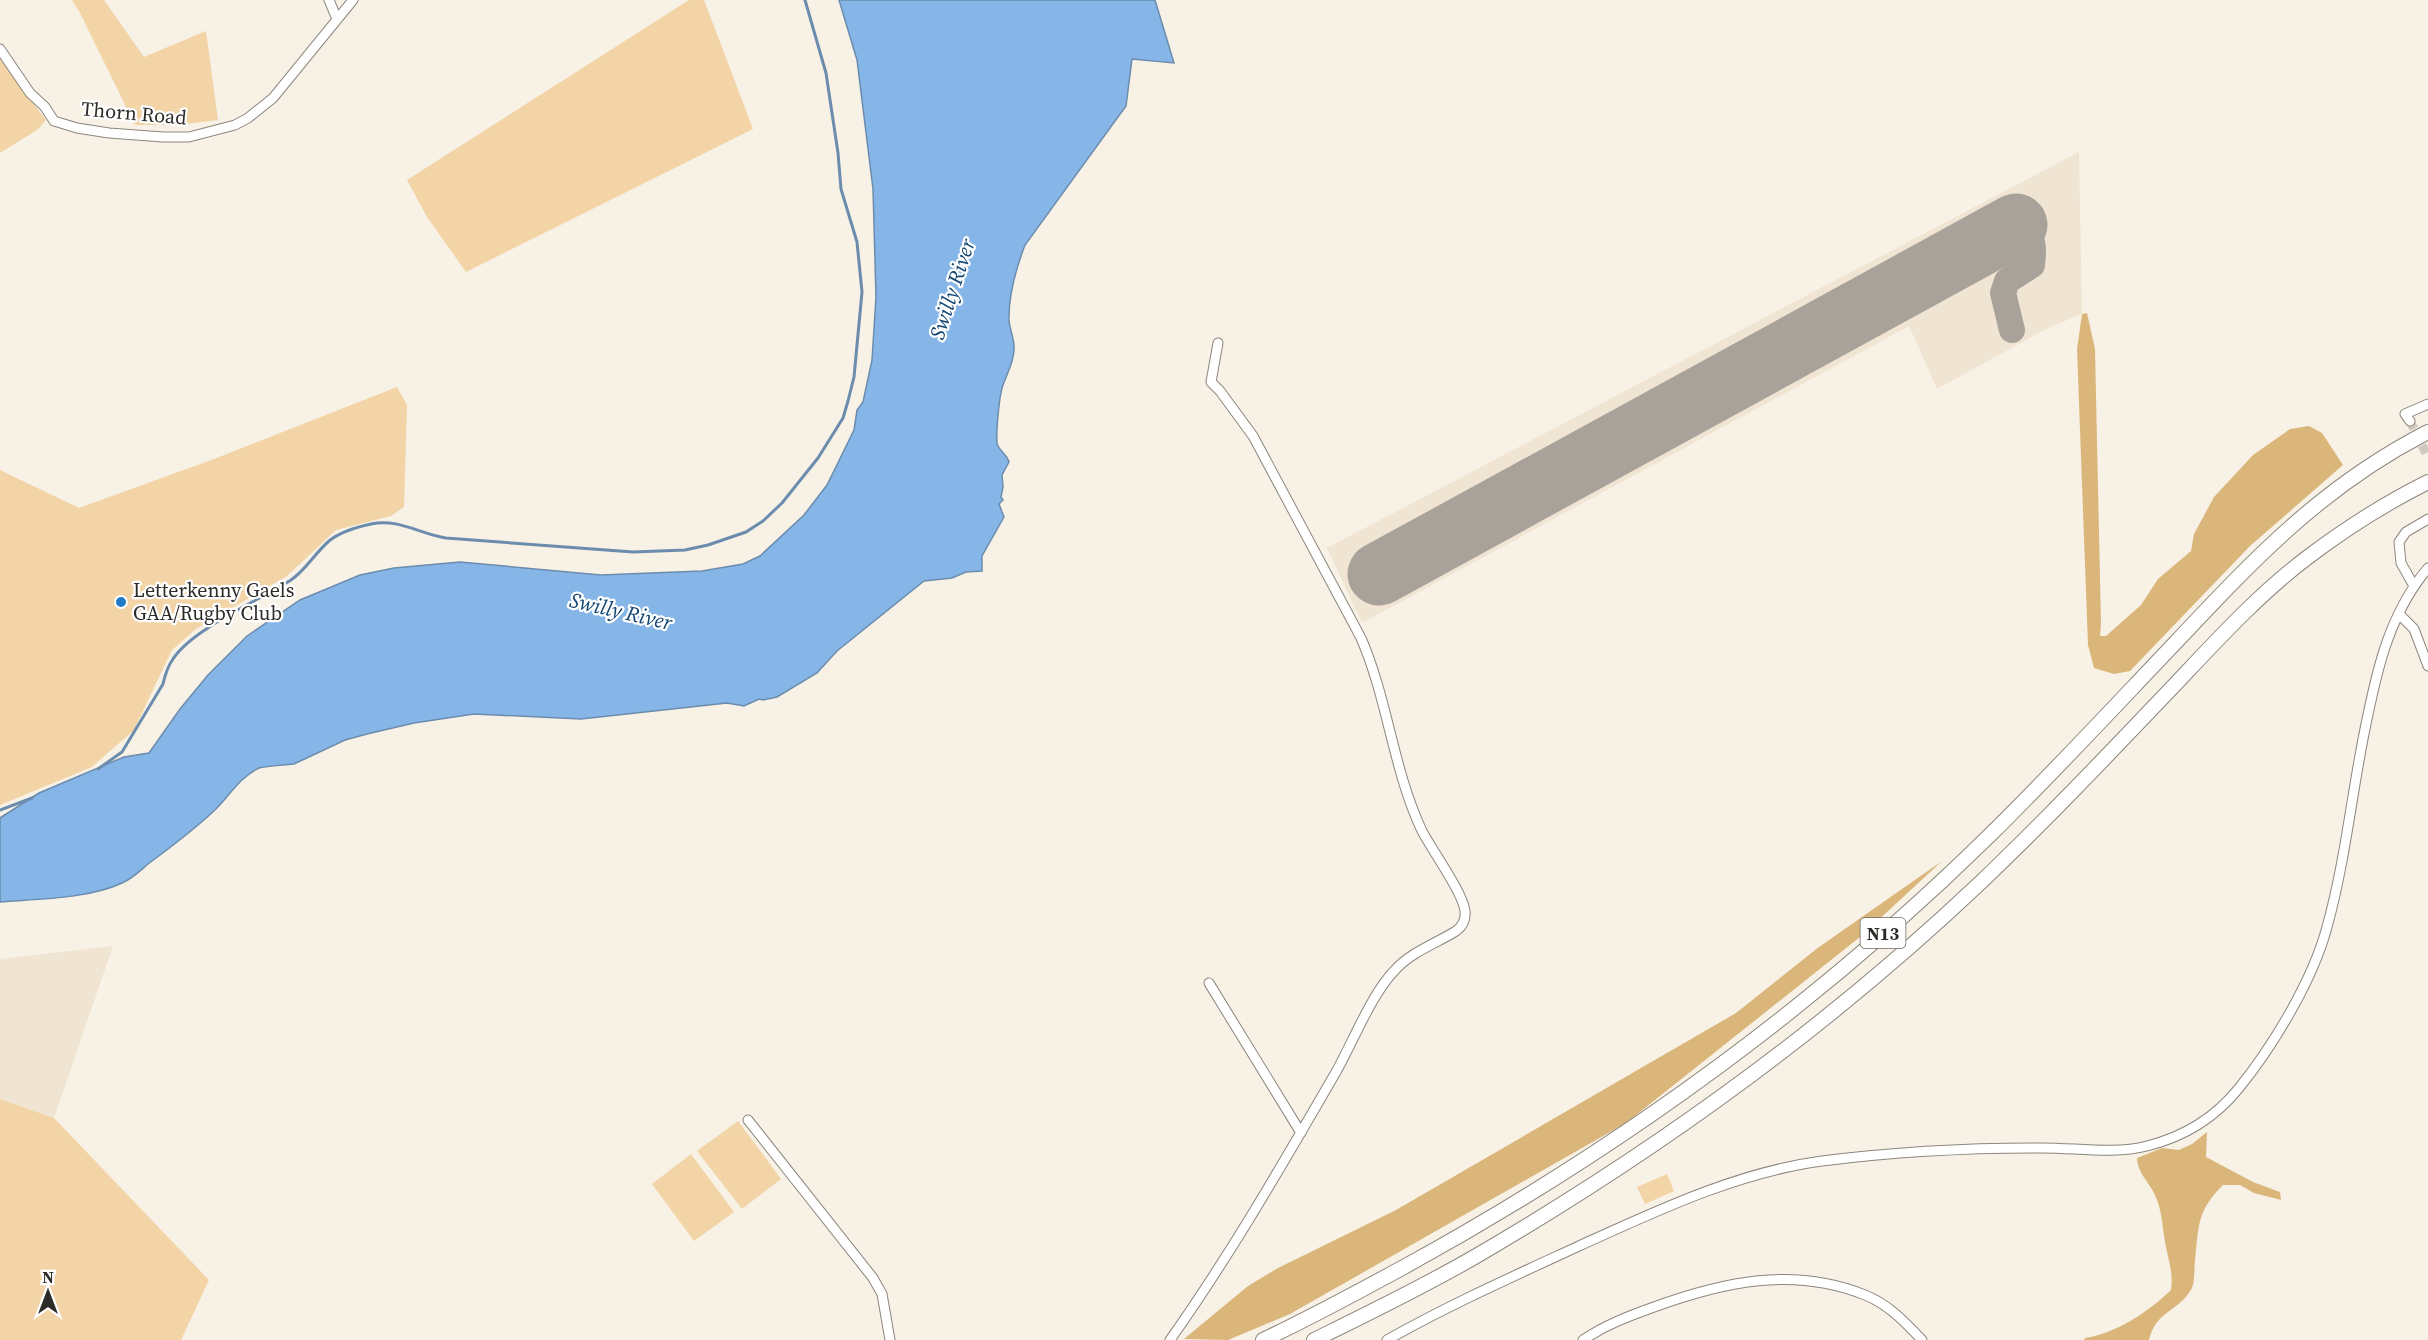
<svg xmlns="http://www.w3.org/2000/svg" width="2428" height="1340" font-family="'Source Serif 4',serif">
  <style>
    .built { fill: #f0e4d3 }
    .green { fill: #f2d4a6 }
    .forest { fill: #dab67b }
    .water { fill: #86b6e7; stroke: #6b8cad; stroke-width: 1.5 }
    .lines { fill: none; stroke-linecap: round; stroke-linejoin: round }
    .stream { stroke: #6b8cad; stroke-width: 3 }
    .taxiway { stroke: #a8a29a; stroke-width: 26 }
    .runway { stroke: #a8a29a; stroke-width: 63 }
    .minor-tunnel { stroke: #cfc9c0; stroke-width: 9; stroke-dasharray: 9 4.5; stroke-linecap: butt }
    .minor-casing { stroke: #8c867c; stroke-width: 11 }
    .highway-casing { stroke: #8c867c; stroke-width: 16 }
    .minor { stroke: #fff; stroke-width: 9 }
    .highway { stroke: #fff; stroke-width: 14 }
    .poi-dot { fill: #217bc8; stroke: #fff; stroke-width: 2 }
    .labels { text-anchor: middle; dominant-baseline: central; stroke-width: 4.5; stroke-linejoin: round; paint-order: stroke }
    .shield { fill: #fff; stroke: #6c6b68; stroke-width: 1.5 }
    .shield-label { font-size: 18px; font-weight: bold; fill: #2d2b27 }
    .street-label { font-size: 20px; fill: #2d2b27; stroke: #fff }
    .poi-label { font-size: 20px; fill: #2d2b27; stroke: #fff; text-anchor: start }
    .water-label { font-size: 21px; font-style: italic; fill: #134674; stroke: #fff }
  </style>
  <rect width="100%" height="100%" fill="#f8f1e6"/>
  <!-- built -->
  <path class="built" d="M2079,152L2082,314L2048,328L1937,389L1909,326L1362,623L1327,548Z
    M113,946L54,1118L0,1099V959Z"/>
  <!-- green -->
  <path class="green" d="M72,0H104L144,57L206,31L218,120L179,125H135L80,13Z
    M689,0H704L753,129L466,272L427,217L407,180Z
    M0,59L46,120L37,130L0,153Z
    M397,387L407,405L404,507L391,516L336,530L287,576L196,629L172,650L134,730L92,767L0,805V470L79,508L214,459Z
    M0,1099L54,1118L209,1280L181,1340H0Z
    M738,1121L781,1179L742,1209L697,1151Z
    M691,1154L734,1212L694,1241L652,1184Z
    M1667,1174L1674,1191L1645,1204L1637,1187Z"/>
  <!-- forest -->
  <path class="forest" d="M2087,313L2095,349L2101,624L2100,636H2106L2141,605L2158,579L2191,551L2194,534L2214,497L2253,455L2290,429L2309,426L2322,433L2343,465L2250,546L2130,671L2114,674L2094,668L2088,645L2077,349L2082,314Z
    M1942,861L1860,937L1626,1123L1290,1314L1228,1340L1184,1339L1248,1286L1278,1268L1396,1210L1736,1013L1819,947Z
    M2207,1132L2206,1157L2253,1182L2280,1192L2281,1200L2254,1193L2240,1185H2223C2197,1211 2199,1224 2195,1260C2194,1269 2195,1280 2192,1288C2179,1312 2156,1310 2149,1340H2084L2085,1338C2117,1333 2148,1312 2171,1290C2174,1270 2166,1254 2164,1235C2162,1221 2161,1208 2155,1195C2149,1182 2137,1172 2137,1158L2162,1148L2179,1150L2192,1144Z"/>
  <!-- water -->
  <path class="water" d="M839,0H1155L1174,63L1132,59L1126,106L1025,245C1017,266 1009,295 1009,317C1008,327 1015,338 1014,349C1014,363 1006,375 1002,388C999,399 996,432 997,443C998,450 1007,454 1009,462L1002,475L1003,487L1001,497L1003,500L999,504L1004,517L982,556V571L966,572L952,578L924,581L837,651L817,673L777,697L763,700L759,699L744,706L727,703L581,719L474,714L414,723L367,734L345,740L294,764C291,764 261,767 259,768C240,777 230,795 216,809C195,829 171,847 148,864C140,871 132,879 122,883C88,899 37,899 0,902V818L39,793L124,757L149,753L180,709L208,675L247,636L300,600L360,575L394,568L460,562L601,575L702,571L743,564L760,556L804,515L827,485L854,430L857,410L863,402L872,360L876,297L873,189L857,60Z"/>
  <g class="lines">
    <!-- stream -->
    <path class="stream" d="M98,769L122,752L163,684C165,675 168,666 173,659C192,629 260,600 291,580C306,570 315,553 329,541C340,532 357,527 371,524C398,518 420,534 446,538L633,552L685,550L708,545L746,532L763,521L782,503L818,458L843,418L848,401L854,377L862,292L857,242L841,189L838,153L826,73L805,0
      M0,810L32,798"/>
    <!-- taxiway -->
    <path class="taxiway" d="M2012,330L2003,293L2007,281L2032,265C2034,250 2034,237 2023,225H2016"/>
    <!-- runway -->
    <path class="runway" d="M1379,574L2016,225"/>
    <!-- minor-tunnel -->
    <path class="minor-tunnel" d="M2410,421L2428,457"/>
    <defs>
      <path id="minor" d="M329,0L337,19
        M0,49L30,93L45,107L54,121L77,128L109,133L163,137H189L235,125L248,118L273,98L353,0
        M2410,421L2405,414L2428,404
        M2414,586L2401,563L2399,542L2406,532L2428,519
        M2399,614L2414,629L2428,666
        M1209,983L1301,1133
        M748,1120L873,1278L882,1294L890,1340
        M1170,1340C1231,1254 1283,1163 1336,1072C1353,1042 1372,993 1395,970C1411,952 1437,943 1456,931C1463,926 1466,920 1465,911C1463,893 1432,850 1422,831C1393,770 1388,700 1361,638L1253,436L1220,391L1211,382L1218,343
        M1387,1340C1449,1305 1514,1276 1579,1246C1656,1211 1738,1172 1822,1161C1893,1152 1965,1148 2036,1148C2072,1147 2112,1155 2147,1146C2183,1137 2215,1118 2239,1088C2273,1046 2313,980 2327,927C2344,866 2351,801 2363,739C2375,678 2387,616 2428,568
        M1583,1340C1605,1325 1629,1316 1654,1307C1723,1282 1793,1266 1865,1295C1888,1304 1905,1322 1922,1340"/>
      <path id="highway" d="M1263,1340C1310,1318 1356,1293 1402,1268C1616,1151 1816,1006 1990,835C2054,772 2115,706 2177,641C2255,558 2324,485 2428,432
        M1314,1340C1369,1313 1425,1286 1478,1255C1658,1150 1829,1026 1980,883C2044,822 2104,759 2165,695C2210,648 2255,597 2308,557C2345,529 2386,503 2428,482"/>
    </defs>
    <!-- minor casing -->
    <use href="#minor" class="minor-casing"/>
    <!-- highway casing -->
    <use href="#highway" class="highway-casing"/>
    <!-- minor -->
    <use href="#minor" class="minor"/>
    <!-- highway -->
    <use href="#highway" class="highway"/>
  </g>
  <!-- markers -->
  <circle class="poi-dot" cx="121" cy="602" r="6"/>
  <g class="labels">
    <!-- shield labels -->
    <rect class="shield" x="1860.5" y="918" width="45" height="30" rx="4.5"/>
    <g class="shield-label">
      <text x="1883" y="933">N13</text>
    </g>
    <!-- street labels -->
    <g class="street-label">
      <text transform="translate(134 113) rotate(5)">Thorn Road</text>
    </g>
    <!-- poi labels -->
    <g class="poi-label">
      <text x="133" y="590">Letterkenny Gaels<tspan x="133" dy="23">GAA/Rugby Club</tspan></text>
    </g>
    <!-- water labels -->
    <g class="water-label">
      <text transform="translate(952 289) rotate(-72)">Swilly River</text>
      <text transform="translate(621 611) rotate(13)">Swilly River</text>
    </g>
  </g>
  <!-- north arrow -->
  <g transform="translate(48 1292)" stroke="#ffffff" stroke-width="4.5" paint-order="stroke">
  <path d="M0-4.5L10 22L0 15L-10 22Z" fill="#2d2b27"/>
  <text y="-9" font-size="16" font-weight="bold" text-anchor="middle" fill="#2d2b27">N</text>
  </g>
</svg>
